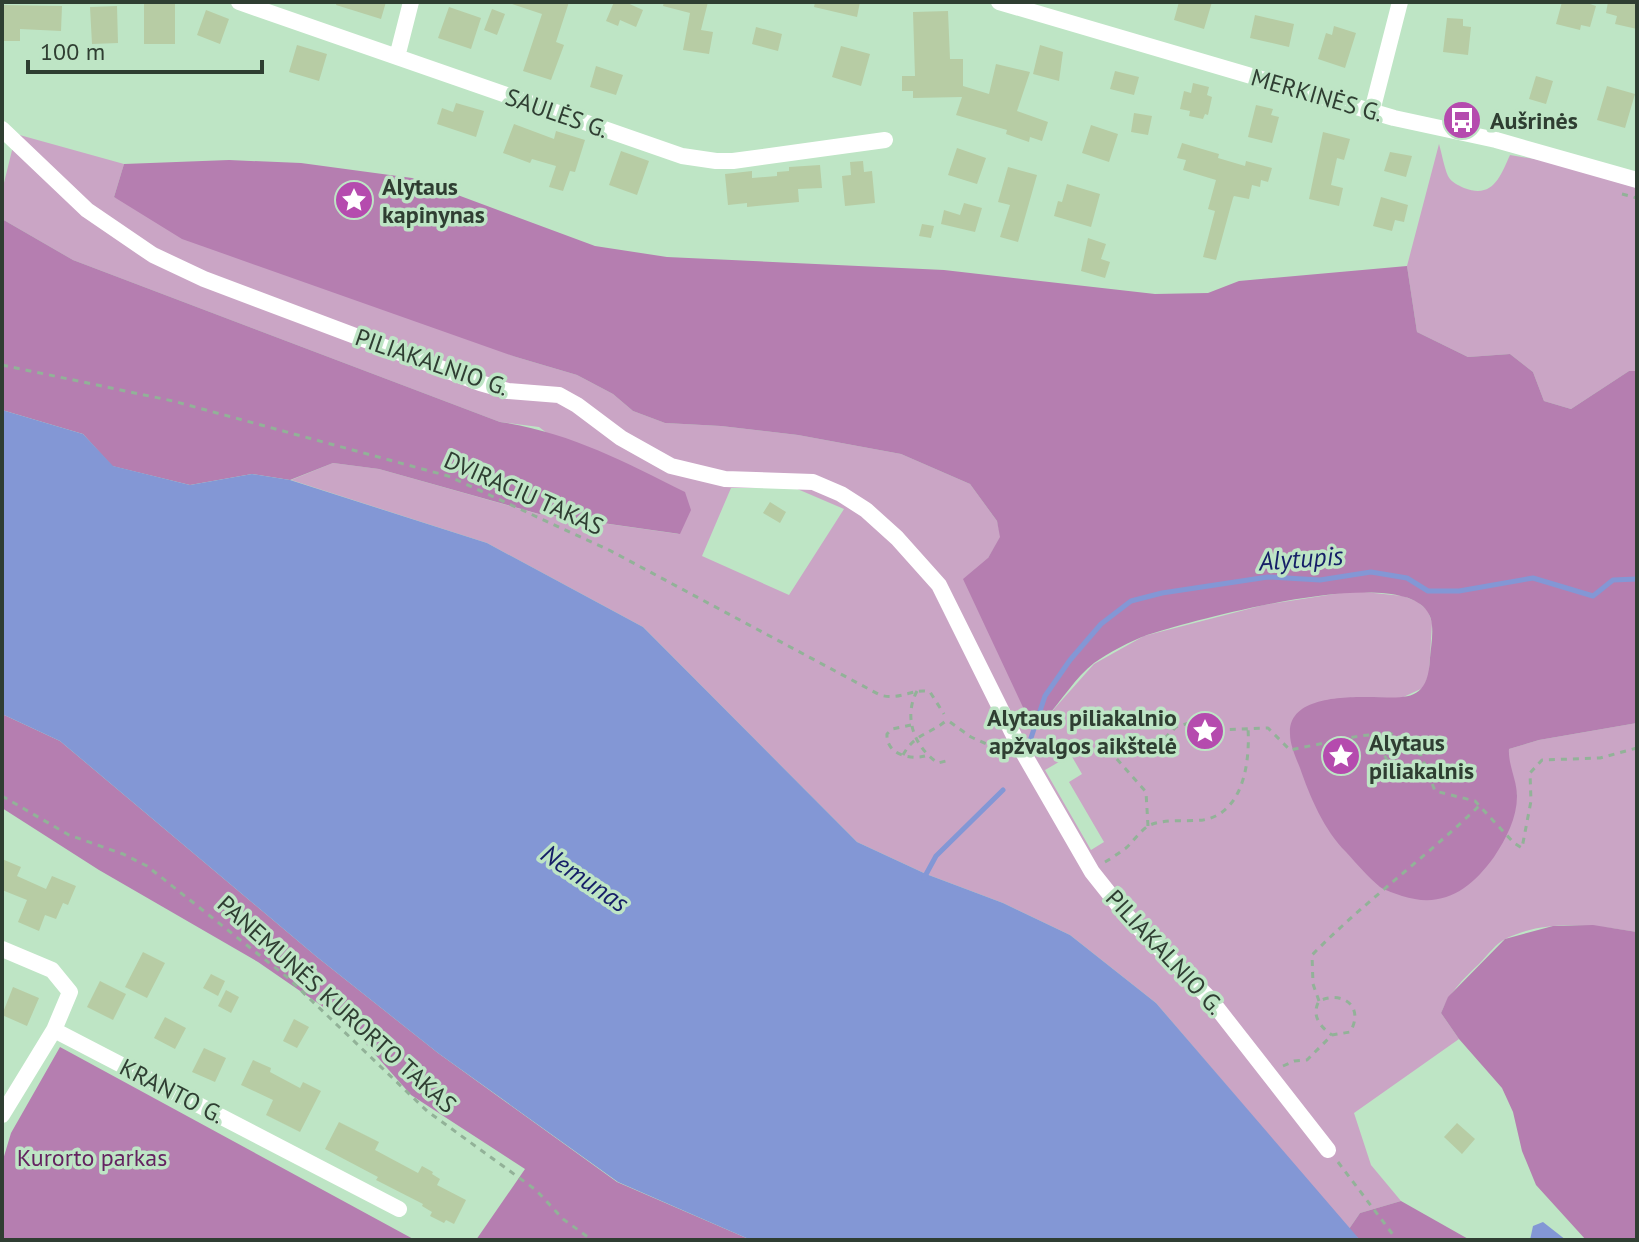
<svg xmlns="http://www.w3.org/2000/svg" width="1639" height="1242" font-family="'PT Sans',sans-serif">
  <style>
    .green { fill: #caa5c5; fill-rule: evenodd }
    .forest { fill: #b57eb0 }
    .water { fill: #8397d5 }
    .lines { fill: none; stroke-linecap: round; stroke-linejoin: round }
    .stream { stroke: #8397d5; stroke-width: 5 }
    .building { fill: #b7cca4 }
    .path { stroke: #92b298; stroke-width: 3; stroke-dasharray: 6 6; stroke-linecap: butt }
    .street { stroke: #fff; stroke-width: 16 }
    .labels { text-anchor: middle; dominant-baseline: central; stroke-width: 7; stroke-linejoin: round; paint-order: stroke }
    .street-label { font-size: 24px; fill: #2f3e32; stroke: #bee5c5 }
    .poi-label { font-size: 24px; font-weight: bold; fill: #2f3e32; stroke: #bee5c5; text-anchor: start }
    .park-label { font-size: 24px; fill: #642260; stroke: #bee5c5 }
    .water-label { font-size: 26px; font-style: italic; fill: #151e67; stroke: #bee5c5 }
  </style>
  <rect width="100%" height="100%" fill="#bee5c5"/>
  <!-- green -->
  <path class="green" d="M16,134L124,164L114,197L516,357L577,375L613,394L633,411L665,423L721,426L798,435L901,454L970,484L997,521L1001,537L988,558L1046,718L1094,664L1144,636L1264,605L1354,591L1403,596L1418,602L1428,611L1432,623L1429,674L1423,688L1399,699L1366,697L1517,795L1509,762V749L1539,740L1637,723V932C1594,925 1547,919 1507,938C1496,943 1487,956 1479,964C1463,979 1449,993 1441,1013L1459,1039L1354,1113L1371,1165L1401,1201L1360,1213L1349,1229L1156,1003L1070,935L1003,903L926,874L857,842L643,627L487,543L291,480L333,463L379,469L538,514L679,534L539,427L500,422L73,260L2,219V191ZM731,488H795L844,509L789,595L702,556ZM1071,755L1082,774L1069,782L1104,842L1091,850L1045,770Z
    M1439,144C1442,154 1444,167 1448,176C1452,183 1458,185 1464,188C1493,199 1500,177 1510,155L1546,161L1637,188V371H1629L1571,409L1544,401L1533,372L1510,354L1468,357L1417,332L1407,266Z"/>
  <!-- forest -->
  <path class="forest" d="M229,160L301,163L412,178L595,246L667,257L944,270L1155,294L1208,293L1239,281L1407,266L1417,332L1468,357L1510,354L1533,372L1544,401L1571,409L1629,371H1637V723L1539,740L1509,749C1508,765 1517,780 1517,796C1517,818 1506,839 1494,857C1470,890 1443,909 1402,896C1395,893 1386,891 1380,887C1368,877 1357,864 1346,852C1324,830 1310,797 1300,768C1296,758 1290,745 1290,734C1288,698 1340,697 1367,697C1403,697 1428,705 1430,658C1431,644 1436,623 1427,611C1395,564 1195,620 1147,635C1131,641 1108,653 1094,663C1076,677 1061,701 1046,718H1028L963,579L988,558L1000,537L997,521L970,484L901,454L798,435L721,426L665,423L633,411L613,394L577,375L516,357L182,239L114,197L124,164Z
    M2,219L73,260L500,422C568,432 623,461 685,492L691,510L680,534L539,514L379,469L333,463L290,480L252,474L190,485L112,466L83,434L2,410Z
    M2,714L60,741L317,957L438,1053L617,1182L751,1240H476L525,1169L411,1095L348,1024L258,962L99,870L2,808Z
    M1593,925L1637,932V1240H1586L1536,1185L1522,1151L1513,1112L1502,1088L1459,1039L1441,1013L1448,997L1505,939L1553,926Z
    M60,1047L415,1240H2V1163L11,1133Z
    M1401,1201L1470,1240H1360L1349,1229L1360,1213Z"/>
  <!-- water -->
  <path class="water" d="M2,410L83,434L113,466L190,485L252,474L290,480L487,543L643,627L857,842L926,874L1003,903L1070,935L1156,1003L1360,1240H751L618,1182L438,1053L317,957L60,741L2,714Z
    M1543,1222L1566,1240H1530L1533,1226Z"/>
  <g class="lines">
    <!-- stream -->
    <path class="stream" d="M1030,741L1045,696L1070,660L1101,624L1131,601L1162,593L1268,577L1320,580L1371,572L1407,578L1428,591H1459L1533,578L1593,596L1613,580L1637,579
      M924,878L936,856L1003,790"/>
  </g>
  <!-- building -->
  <path class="building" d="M337,2H386L381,19L336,5Z
    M512,2H569L556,42L564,45L551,80L523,71L542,14L512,4Z
    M614,2H625L643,10L636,27L620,20L618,26L606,21Z
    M664,2H708L701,30L713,32L709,54L683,50L690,13L663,6Z
    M815,2H860L857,17L814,7Z
    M1179,2H1212L1204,29L1174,20Z
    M1562,2H1584L1596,6L1590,27L1581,25L1580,30L1556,24Z
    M1608,2H1637V29L1615,24L1617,16L1606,13Z
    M144,4H175V44H144Z
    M2,5L62,6L61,31L20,29V41H2Z
    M117,6L118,43L92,44L90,7Z
    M449,7L481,18L471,49L438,38Z
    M492,9L505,14L497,35L484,30Z
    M206,10L229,19L220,44L197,35Z
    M948,11L950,59H963V86L989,94L996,64L1030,72L1017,111L1048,122L1042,141L1030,137L1029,142L1006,134L1007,130L956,115L962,97L913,98V91H902V76H915L913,12Z
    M1255,15L1294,24L1289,47L1250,38Z
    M1447,18L1463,19V26L1471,27L1468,55L1443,52Z
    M1334,26L1356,33L1345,68L1318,59L1326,33L1332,35Z
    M756,27L782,34L778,51L752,44Z
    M297,45L327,54L319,81L289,72Z
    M1040,45L1063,52L1059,81L1033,74Z
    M841,46L870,54L861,86L832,77Z
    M596,66L623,75L616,95L590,87Z
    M1115,71L1139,77L1134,95L1110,89Z
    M1536,76L1553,81L1546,104L1529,99Z
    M1193,83L1209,87L1207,95L1212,97L1208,115L1205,114L1203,119L1189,116L1190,111L1180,109L1184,91L1191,93Z
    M1607,86L1635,94L1625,128L1597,120Z
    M456,103L484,111L476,137L437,124L442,108L453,112Z
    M1256,105L1273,109L1271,115L1279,117L1272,143L1248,137Z
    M1134,113L1152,116L1148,135L1131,132Z
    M514,124L554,139L556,131L585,140L575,172L570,171L563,191L549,187L556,166L532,159L530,163L503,153Z
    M1091,125L1118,134L1109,162L1082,153Z
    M1323,132L1350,139L1344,160L1337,158L1331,185L1343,188L1339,206L1309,199Z
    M1182,143L1219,154L1218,158L1245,166L1246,161L1272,168L1268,182L1261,180L1260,187L1252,185L1249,199L1234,196L1233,198L1216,260L1203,257L1215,211L1208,209L1216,180L1183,170L1186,160L1177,158Z
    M957,148L986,158L977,184L948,175Z
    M621,151L649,161L637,195L609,185Z
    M1390,152L1412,156L1406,177L1384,171Z
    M863,161L864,172L872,171L875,203L845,206L842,176L851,175L850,162Z
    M820,165L822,188L798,189L799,202L747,207V203L728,205L725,174L752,171V178L777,176V172L789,171V167Z
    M1008,167L1037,175L1018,242L1000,237L1010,205L998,202Z
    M1067,184L1100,194L1091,227L1054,216L1058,201L1062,202Z
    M1381,197L1408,205L1404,222L1395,220L1392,231L1373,226Z
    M964,203L982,208L975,232L941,224L944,210L960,215Z
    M922,224L934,226L931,238L919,236Z
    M1088,238L1106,244L1101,259L1110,262L1105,278L1081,271Z
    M770,502L786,512L780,523L763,513Z
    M2,859L21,867L17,876L46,889L52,876L76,886L68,905L63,903L56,919L45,915L39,931L18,922L27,900L2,890Z
    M143,952L165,963L147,998L125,987Z
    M211,974L225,981L218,996L203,988Z
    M100,981L126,994L113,1020L87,1007Z
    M13,987L39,998L27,1026L2,1015Z
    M226,990L239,997L231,1013L218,1006Z
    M165,1017L186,1028L175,1049L154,1038Z
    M294,1019L309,1027L297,1048L283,1041Z
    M204,1048L226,1058L215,1082L192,1072Z
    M253,1060L271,1068L270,1072L300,1088L303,1082L321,1091L300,1132L266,1115L273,1100L241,1085Z
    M339,1122L379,1142L375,1150L418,1173L422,1166L433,1172L432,1174L440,1179L437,1185L466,1200L454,1224L446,1220L444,1223L430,1216L432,1212L422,1206L423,1204L376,1180L378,1177L325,1149Z
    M1457,1123L1475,1139L1462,1154L1444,1137Z"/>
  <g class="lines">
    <!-- path -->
    <path class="path" d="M1622,194L1637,198
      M2,365L173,401L448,476L609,550L880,695C900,701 915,687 930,692L944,714
      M917,691C903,717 914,747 938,763L950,760
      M950,722L971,737L1006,753
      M911,725L892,729L887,734C886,754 909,760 925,756
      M1372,735L1394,771
      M903,755C915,733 930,735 948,719
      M2,796L69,835L123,854L147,866L287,977L427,1111L536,1190L563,1219L592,1240
      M1148,826L1146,792L1115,757V744L1164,739L1176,727L1189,723H1199L1214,730L1268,728L1290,750L1359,736L1390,733L1421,755L1435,791L1475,801L1514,843L1522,848L1531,801L1530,773L1542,760L1600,758L1637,748
      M1105,862C1112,858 1119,853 1126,848C1133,842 1140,831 1148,826C1163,818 1187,822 1203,820C1244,813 1250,761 1248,728
      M1319,1001L1313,984L1312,955C1364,902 1425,858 1479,806
      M1283,1066L1294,1061L1307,1060L1332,1035L1350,1032C1365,1007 1343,990 1319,1001C1311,1015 1320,1027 1332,1035
      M1338,1162L1397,1240"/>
    <!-- street -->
    <path class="street" d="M239,2L682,156L716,161H733L885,140
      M999,2L1394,118L1496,140L1637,180
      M397,57L411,2
      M1372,111L1400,2
      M2,129L87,210L153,255L204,279L480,383L508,391L559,395L577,405L621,438L671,466L725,479L813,482L841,494L866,510L897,538L939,585L1017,742L1092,872L1127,916L1210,999L1328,1150
      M2,949L52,970L70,992L54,1030L399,1209
      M2,1115L54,1030"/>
  </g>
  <!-- icons -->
  <defs>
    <symbol id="bus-disc" viewBox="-11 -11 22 22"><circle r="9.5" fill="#b54bae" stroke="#bee5c5"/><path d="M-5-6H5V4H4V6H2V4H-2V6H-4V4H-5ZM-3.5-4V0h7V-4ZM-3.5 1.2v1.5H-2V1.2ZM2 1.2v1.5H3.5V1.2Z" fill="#fff"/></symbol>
    <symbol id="sight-disc" viewBox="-11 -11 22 22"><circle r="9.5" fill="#b54bae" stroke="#bee5c5"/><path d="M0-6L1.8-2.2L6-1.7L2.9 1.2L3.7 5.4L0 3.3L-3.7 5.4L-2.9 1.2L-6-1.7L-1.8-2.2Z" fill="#fff"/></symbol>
  </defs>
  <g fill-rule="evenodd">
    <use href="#bus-disc" x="1440" y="98" width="44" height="44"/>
    <use href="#sight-disc" x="332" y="178" width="44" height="44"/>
    <use href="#sight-disc" x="1183" y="709" width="44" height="44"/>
    <use href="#sight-disc" x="1319" y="734" width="44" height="44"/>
  </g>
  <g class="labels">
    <!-- street labels -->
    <g class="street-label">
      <text transform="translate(1317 95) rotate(16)">MERKINĖS G.</text>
      <text transform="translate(557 113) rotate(19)">SAULĖS G.</text>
      <text transform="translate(432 362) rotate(19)">PILIAKALNIO G.</text>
      <text transform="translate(524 493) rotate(24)">DVIRACIU TAKAS</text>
      <text transform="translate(1165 952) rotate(47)">PILIAKALNIO G.</text>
      <text transform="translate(337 1004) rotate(42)">PANEMUNĖS KURORTO TAKAS</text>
      <text transform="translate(172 1091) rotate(27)">KRANTO G.</text>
    </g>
    <!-- poi labels -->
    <g class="poi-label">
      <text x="1490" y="120">Aušrinės</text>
      <text x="382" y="186">Alytaus<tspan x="382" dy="28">kapinynas</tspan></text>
      <text x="1177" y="717" text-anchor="end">Alytaus piliakalnio<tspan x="1177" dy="28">apžvalgos aikštelė</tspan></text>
      <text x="1369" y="742">Alytaus<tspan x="1369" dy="28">piliakalnis</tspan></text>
    </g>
    <!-- park labels -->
    <g class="park-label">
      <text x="92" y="1157">Kurorto parkas</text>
    </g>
    <!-- water labels -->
    <g class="water-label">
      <text transform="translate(1301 558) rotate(-4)">Alytupis</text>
      <text transform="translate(585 878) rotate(34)">Nemunas</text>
    </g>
  </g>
  <!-- border -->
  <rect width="1639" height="1242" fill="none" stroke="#2f3e32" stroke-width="8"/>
  <!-- scale -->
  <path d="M28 60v12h234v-12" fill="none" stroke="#2f3e32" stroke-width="4"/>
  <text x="40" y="60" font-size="24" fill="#2f3e32" stroke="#bee5c5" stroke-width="6" paint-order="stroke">100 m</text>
</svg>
